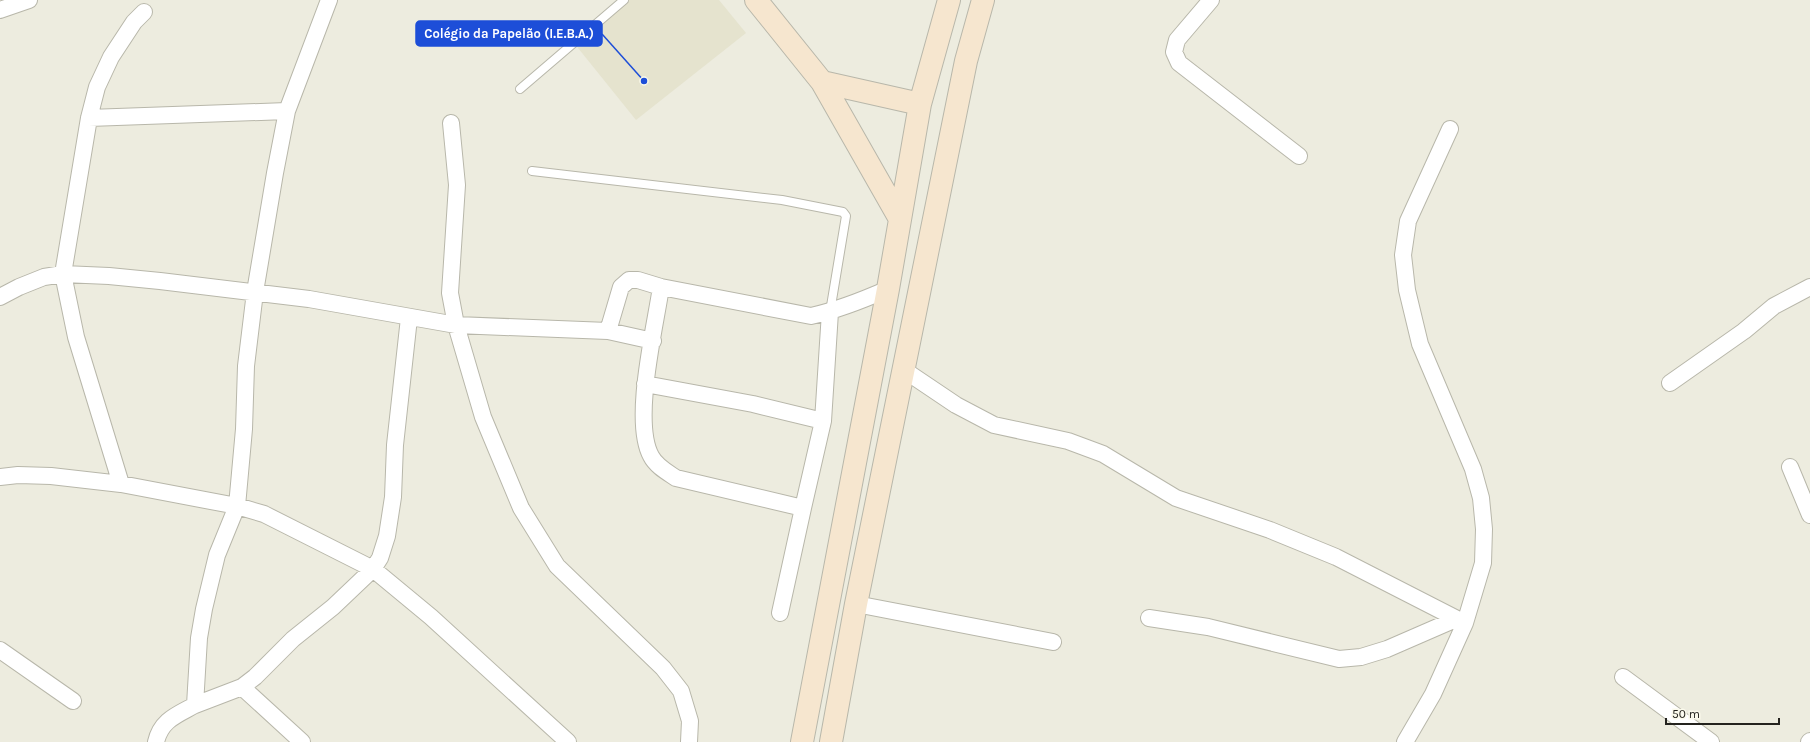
<svg xmlns="http://www.w3.org/2000/svg" width="1810" height="742" font-family="Karla,sans-serif">
  <style>
    .built { fill: #e5e3ce }
    .lines { fill: none; stroke-linecap: round; stroke-linejoin: round }
    .lane-casing { stroke: #b8b7aa; stroke-width: 10 }
    .street-casing { stroke: #b8b7aa; stroke-width: 18 }
    .secondary-casing { stroke: #b8b7aa; stroke-width: 24 }
    .lane { stroke: #fff; stroke-width: 8 }
    .street { stroke: #fff; stroke-width: 16 }
    .secondary { stroke: #f6e6cf; stroke-width: 22 }
    .leader { fill: none; stroke: #1d4ed8; stroke-width: 1.5 }
    .callout-dot { fill: #1d4ed8; stroke: #fbfaec; stroke-width: 1.5 }
    .callout { fill: #1d4ed8; stroke: #1d4ed8; stroke-width: 1.5 }
    .callout-label { font-size: 13px; text-anchor: middle; font-weight: bold; fill: #fff }
  </style>
  <rect width="100%" height="100%" fill="#edecdf"/>
  <!-- built -->
  <path class="built" d="M624,0H719L746,33L636,120L574,43Z"/>
  <g class="lines">
    <defs>
      <path id="lane" d="M520,89L624,0
        M532,171L782,200L843,212L846,216L830,312"/>
      <path id="street" d="M1211,0L1177,40L1174,52L1179,63L1299,156
        M0,10L29,0
        M89,118L287,111
        M451,123L457,185L450,293L456,325L483,417L521,508L557,566L663,668L681,691L690,721L689,742
        M661,287C655,328 632,421 651,456C656,466 667,472 676,478L803,508L823,421L830,312
        M0,297L19,287L44,277L63,274L109,276L160,281L309,299L456,325L608,331L621,287L629,280H638L661,287L811,316C838,310 863,300 888,289
        M608,331L653,341
        M904,370L956,405L994,425L1068,441L1103,454L1176,498L1270,530L1336,557L1465,623
        M1670,383L1744,331L1774,306L1810,287
        M645,384L753,404L823,421
        M1790,467L1810,515
        M0,477L18,475L51,476L121,484L237,506L264,514L373,569L431,617L568,742
        M121,484L76,337L63,274L89,118L97,87L111,57L134,22L144,12
        M856,604L1053,642
        M780,613L803,508
        M1149,618L1208,627L1339,659L1361,657L1387,649L1456,619
        M0,650L73,701
        M1623,677L1711,742
        M242,687L302,742
        M195,705L242,687L255,677L293,639L333,607L373,569L380,558L387,536L393,497L395,445L409,318
        M156,742C161,720 177,715 195,705L199,638L204,609L217,555L237,506L244,429L246,366L255,292L275,173L287,111L329,0
        M1405,742L1433,694L1465,623L1483,563L1484,529L1481,498L1473,469L1420,344L1407,290L1403,255L1408,221L1450,129
        M1809,742L1810,741"/>
      <path id="secondary" d="M756,0L822,82L900,219
        M822,82L920,104
        M802,742L888,289L920,104L949,0
        M831,742L856,604L966,61L983,0"/>
    </defs>
    <!-- lane casing -->
    <use href="#lane" class="lane-casing"/>
    <!-- street casing -->
    <use href="#street" class="street-casing"/>
    <!-- secondary casing -->
    <use href="#secondary" class="secondary-casing"/>
    <!-- lane -->
    <use href="#lane" class="lane"/>
    <!-- street -->
    <use href="#street" class="street"/>
    <!-- secondary -->
    <use href="#secondary" class="secondary"/>
  </g>
  <!-- callouts -->
  <path class="leader" d="M644 81L602 34"/>
  <circle class="callout-dot" cx="644" cy="81" r="4"/>
  <rect class="callout" x="416" y="21" width="186" height="25" rx="4"/>
  <g class="callout-label">
    <text x="509" y="38">Colégio da Papelão (I.E.B.A.)</text>
  </g>
  <!-- scale -->
  <path d="M1666 718v6h113v-6" fill="none" stroke="#24231e" stroke-width="2"/>
  <text x="1672" y="718" font-size="12" fill="#24231e" stroke="#fbfaec" stroke-width="3" paint-order="stroke">50 m</text>
</svg>
